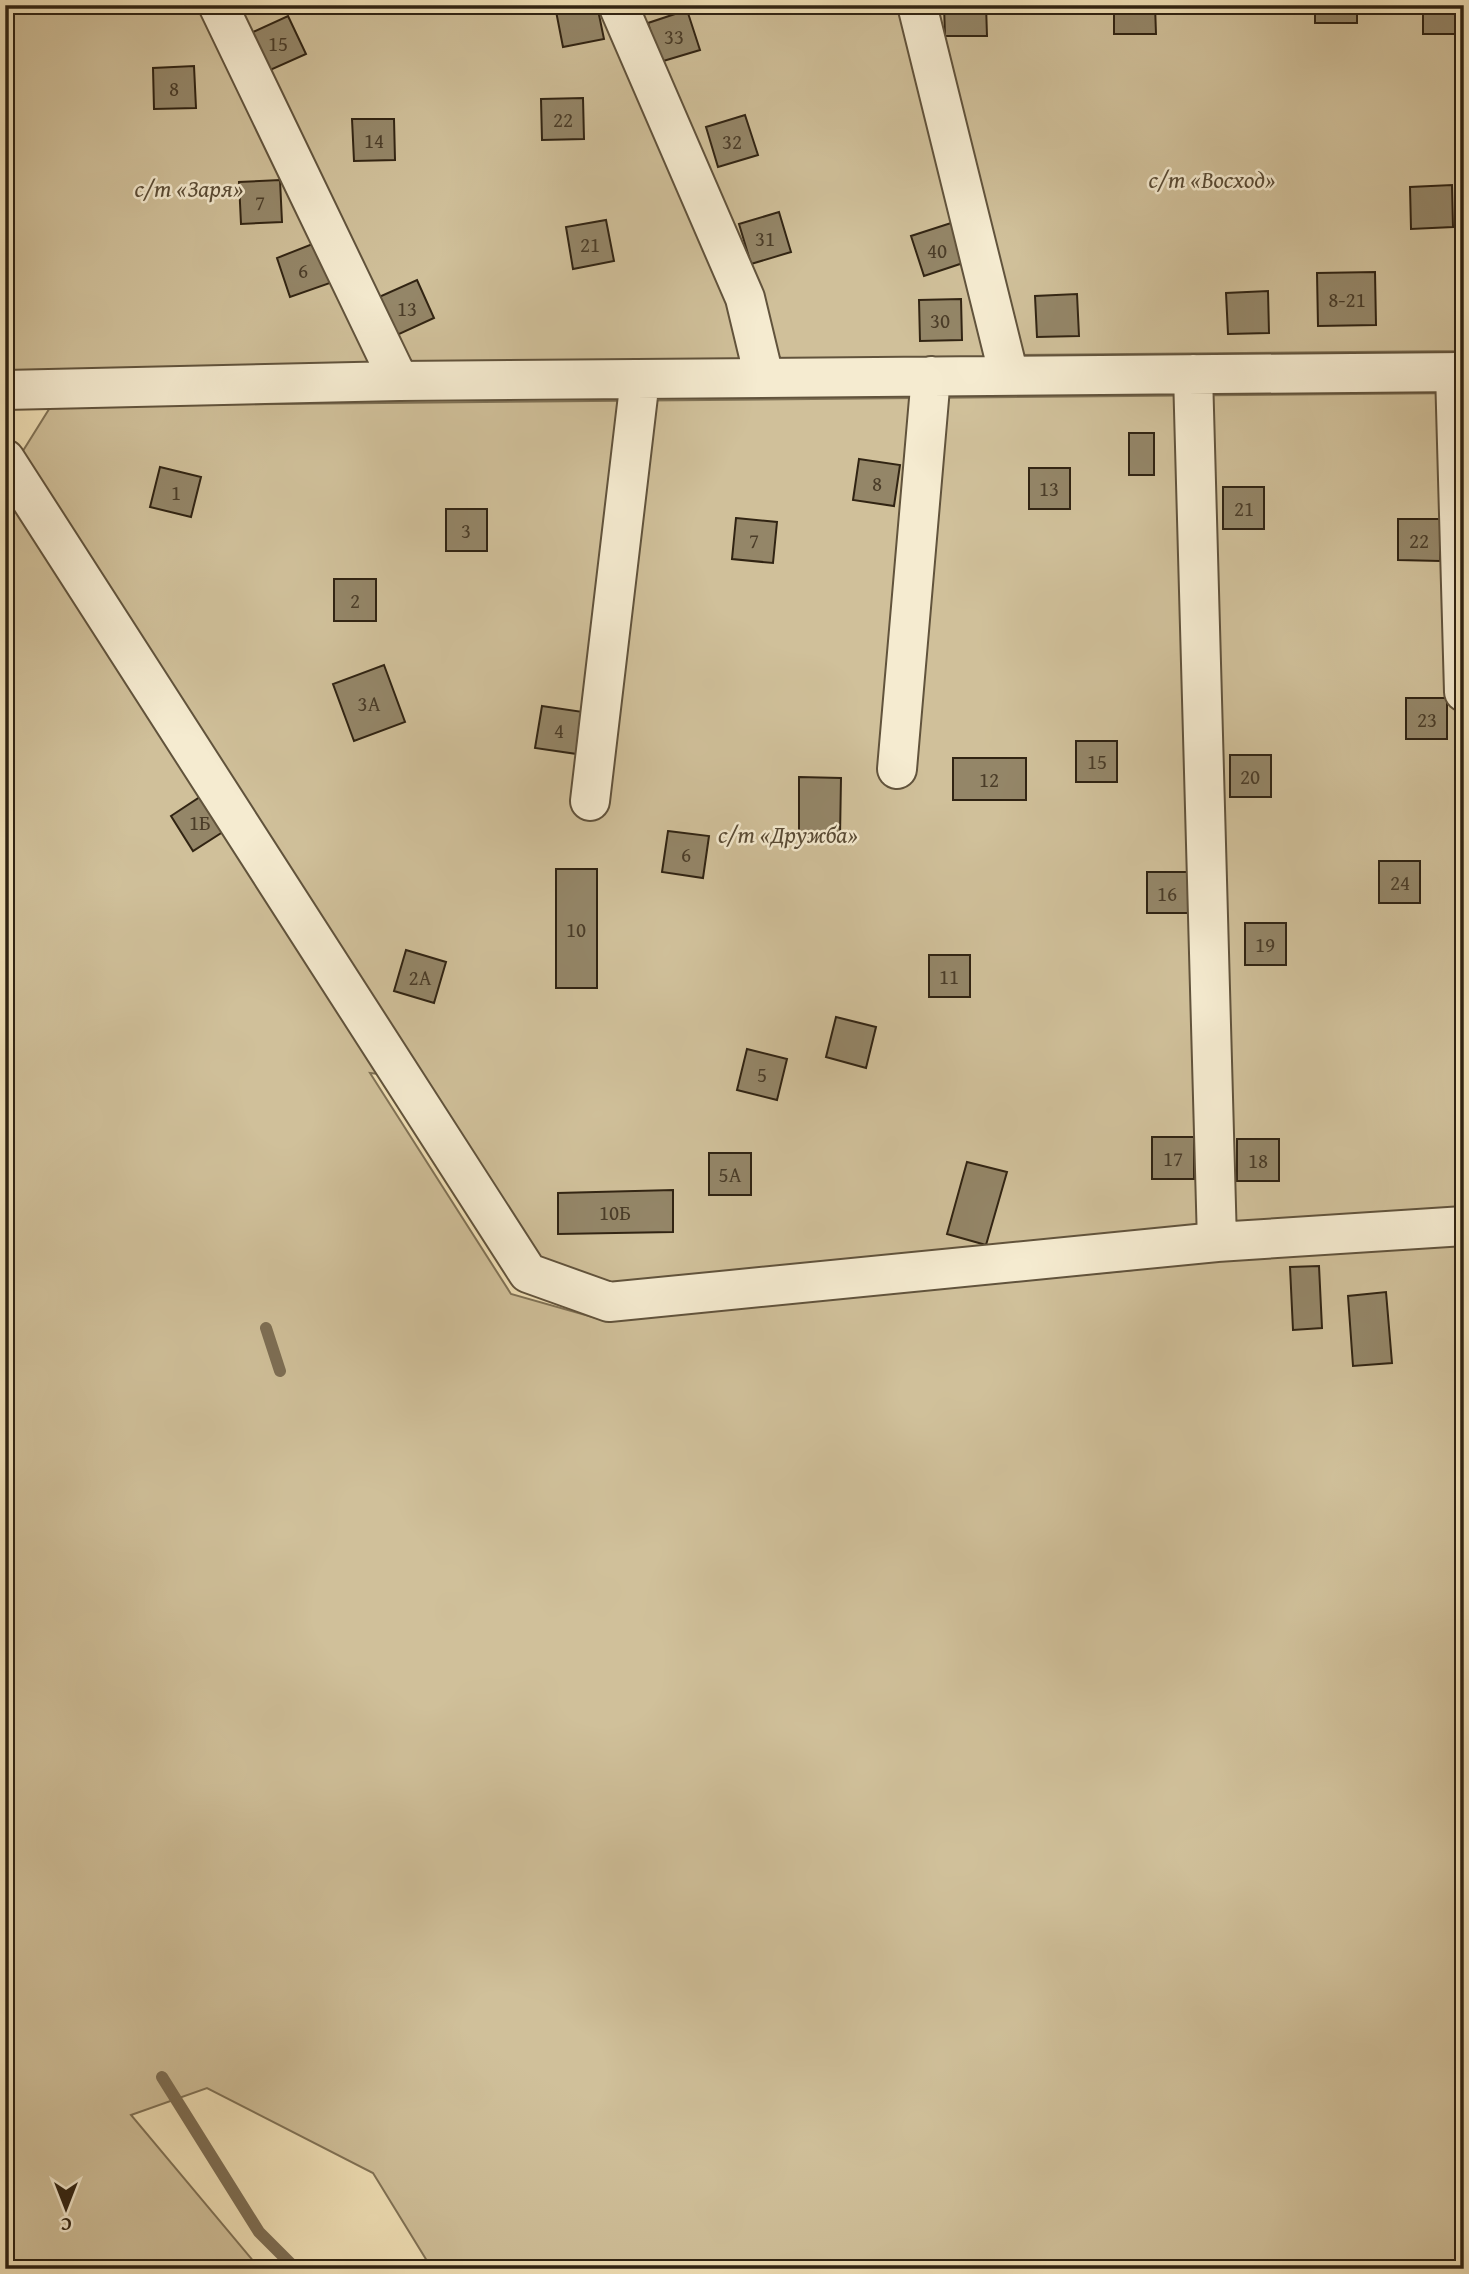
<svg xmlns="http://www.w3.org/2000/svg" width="1469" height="2274" font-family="'Gentium Book Plus',serif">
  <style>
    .green { fill: #d0c09a; stroke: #807256; stroke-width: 2; fill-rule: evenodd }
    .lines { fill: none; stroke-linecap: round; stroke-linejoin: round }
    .stream { stroke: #7d6e54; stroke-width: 12 }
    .building { fill: #948668; stroke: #312413; stroke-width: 2 }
    .minor-casing { stroke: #61533c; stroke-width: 42 }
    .minor { stroke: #f5ebd0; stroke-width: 38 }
    .labels { text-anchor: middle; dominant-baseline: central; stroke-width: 5; stroke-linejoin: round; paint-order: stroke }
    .number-label { font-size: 21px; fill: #4a3c28 }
    .park-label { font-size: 24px; font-style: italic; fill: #594b35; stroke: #f5ebd0 }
  </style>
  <rect width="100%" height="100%" fill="#f0e0b6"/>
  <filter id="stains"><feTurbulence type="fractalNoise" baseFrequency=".00286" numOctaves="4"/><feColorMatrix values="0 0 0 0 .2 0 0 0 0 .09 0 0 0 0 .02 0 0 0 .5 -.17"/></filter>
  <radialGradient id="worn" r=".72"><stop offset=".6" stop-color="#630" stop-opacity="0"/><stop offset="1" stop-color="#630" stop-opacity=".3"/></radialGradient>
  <!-- green -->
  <path class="green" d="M5,5H903L994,359L5,375Z
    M928,5H1464V351L1015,355Z
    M1464,393V2269H432L373,2173L207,2088L131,2115L260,2269H5V492L21,454L51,406ZM370,1073L425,1079L533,1258L614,1290L1140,1236L1133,1270L603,1320L511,1294Z"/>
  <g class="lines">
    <!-- stream -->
    <path class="stream" d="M266,1328L280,1371
      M162,2077L259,2232L296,2269"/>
  </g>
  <!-- building -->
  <path class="building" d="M561,5H597L604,39L563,47L555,6Z
    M944,5H986L987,36H945Z
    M1114,5H1155L1156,34H1114Z
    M1315,5H1357V23H1315Z
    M1423,5H1464V34H1423Z
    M687,10L700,50L660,62L648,23Z
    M288,16L306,54L268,71L251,33Z
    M194,66L196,108L154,109L153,68Z
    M583,98L584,139L542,140L541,99Z
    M745,115L758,155L718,167L706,127Z
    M352,119H394L395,160L354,161Z
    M280,180L282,222L241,224L239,182Z
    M1452,185L1453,227L1411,229L1410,187Z
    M779,212L791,252L751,264L739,224Z
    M606,220L614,261L573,269L566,227Z
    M951,223L963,263L924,276L911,236Z
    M315,243L330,283L290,297L277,258Z
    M1375,272L1376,325L1318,326L1317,273Z
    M417,280L434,318L397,335L379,297Z
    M1268,291L1269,333L1228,334L1226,293Z
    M1077,294L1079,336L1037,337L1035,296Z
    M961,299L962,340L920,341L919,300Z
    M1129,433H1154V475H1129Z
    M859,459L900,465L894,506L853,500Z
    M160,467L201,477L191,517L150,507Z
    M1029,468H1070V509H1029Z
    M1223,487H1264V529H1223Z
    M446,509H487V551H446Z
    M736,518L777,522L773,563L732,559Z
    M1398,519H1440V561L1398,560Z
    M334,579H376V621H334Z
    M384,665L405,722L354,741L333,684Z
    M1406,698H1447V739H1406Z
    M542,706L583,712L577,754L535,748Z
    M1076,741H1117V782H1076Z
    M1230,755H1271V797H1230Z
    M953,758H1026V800H953Z
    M799,777L841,778L840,837H799Z
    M206,793L229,828L193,851L171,816Z
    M668,831L709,836L703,878L662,872Z
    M1379,861H1420V903H1379Z
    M556,869H597V988H556Z
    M1147,872H1188V913H1147Z
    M1245,923H1286V965H1245Z
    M406,950L446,962L434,1003L394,991Z
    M929,955H970V997H929Z
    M836,1017L876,1027L866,1068L826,1057Z
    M747,1049L787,1059L777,1100L737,1090Z
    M1152,1137H1194V1179H1152Z
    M1237,1139H1279V1181H1237Z
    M709,1153H751V1195H709Z
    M967,1162L1007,1172L986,1245L947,1234Z
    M673,1190V1232L558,1234V1193Z
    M1319,1266L1322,1328L1293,1330L1290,1267Z
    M1386,1292L1392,1363L1353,1366L1348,1296Z"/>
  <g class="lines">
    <defs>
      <path id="minor" d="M218,5L399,381
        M618,5L745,298L764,377
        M917,5L1009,376
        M1455,372L1464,692
        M1193,374L1217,1242
        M5,390L399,381L1464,372
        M5,459L528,1273L609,1302L1217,1242L1464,1226
        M897,769L931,376
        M590,801L640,379"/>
    </defs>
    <!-- minor casing -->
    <use href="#minor" class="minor-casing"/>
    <!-- minor -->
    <use href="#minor" class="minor"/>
  </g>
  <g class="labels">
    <!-- number labels -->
    <g class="number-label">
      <text x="674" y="36">33</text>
      <text x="278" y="43">15</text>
      <text x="174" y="88">8</text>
      <text x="563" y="119">22</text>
      <text x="374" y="140">14</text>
      <text x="732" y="141">32</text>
      <text x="260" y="202">7</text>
      <text x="765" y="238">31</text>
      <text x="590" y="244">21</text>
      <text x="937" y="250">40</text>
      <text x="303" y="270">6</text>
      <text x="1347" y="299">8-21</text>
      <text x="407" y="308">13</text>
      <text x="940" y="320">30</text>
      <text x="877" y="483">8</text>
      <text x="1049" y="488">13</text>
      <text x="176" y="492">1</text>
      <text x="1244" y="508">21</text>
      <text x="466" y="530">3</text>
      <text x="754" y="540">7</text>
      <text x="1419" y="540">22</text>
      <text x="355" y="600">2</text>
      <text x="369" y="703">3А</text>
      <text x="1427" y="719">23</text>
      <text x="559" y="730">4</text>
      <text x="1097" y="761">15</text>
      <text x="1250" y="776">20</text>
      <text x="989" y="779">12</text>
      <text x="200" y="822">1Б</text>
      <text x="686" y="854">6</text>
      <text x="1400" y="882">24</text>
      <text x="1167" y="893">16</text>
      <text x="576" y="929">10</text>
      <text x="1265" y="944">19</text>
      <text x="949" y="976">11</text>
      <text x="420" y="977">2А</text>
      <text x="762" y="1074">5</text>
      <text x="1173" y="1158">17</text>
      <text x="1258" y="1160">18</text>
      <text x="730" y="1174">5А</text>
      <text x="615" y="1212">10Б</text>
    </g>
    <!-- park labels -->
    <g class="park-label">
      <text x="1212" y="179">с/т «Восход»</text>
      <text x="189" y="188">с/т «Заря»</text>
      <text x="788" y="834">с/т «Дружба»</text>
    </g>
  </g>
  <!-- margin -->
  <rect width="1469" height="2274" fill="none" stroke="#f0e0b6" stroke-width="28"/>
  <rect x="7" y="7" width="1455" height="2260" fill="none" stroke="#312413" stroke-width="3.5"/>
  <rect x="14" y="14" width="1441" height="2246" fill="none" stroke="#312413" stroke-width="2"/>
  <!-- north arrow -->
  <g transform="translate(66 2208) rotate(180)" stroke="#f5ebd0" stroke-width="5" paint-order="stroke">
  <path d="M0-5L12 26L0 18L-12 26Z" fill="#312413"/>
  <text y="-10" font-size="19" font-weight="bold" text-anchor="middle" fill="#312413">С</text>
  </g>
  <rect width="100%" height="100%" filter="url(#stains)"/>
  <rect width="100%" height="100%" fill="url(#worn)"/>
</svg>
